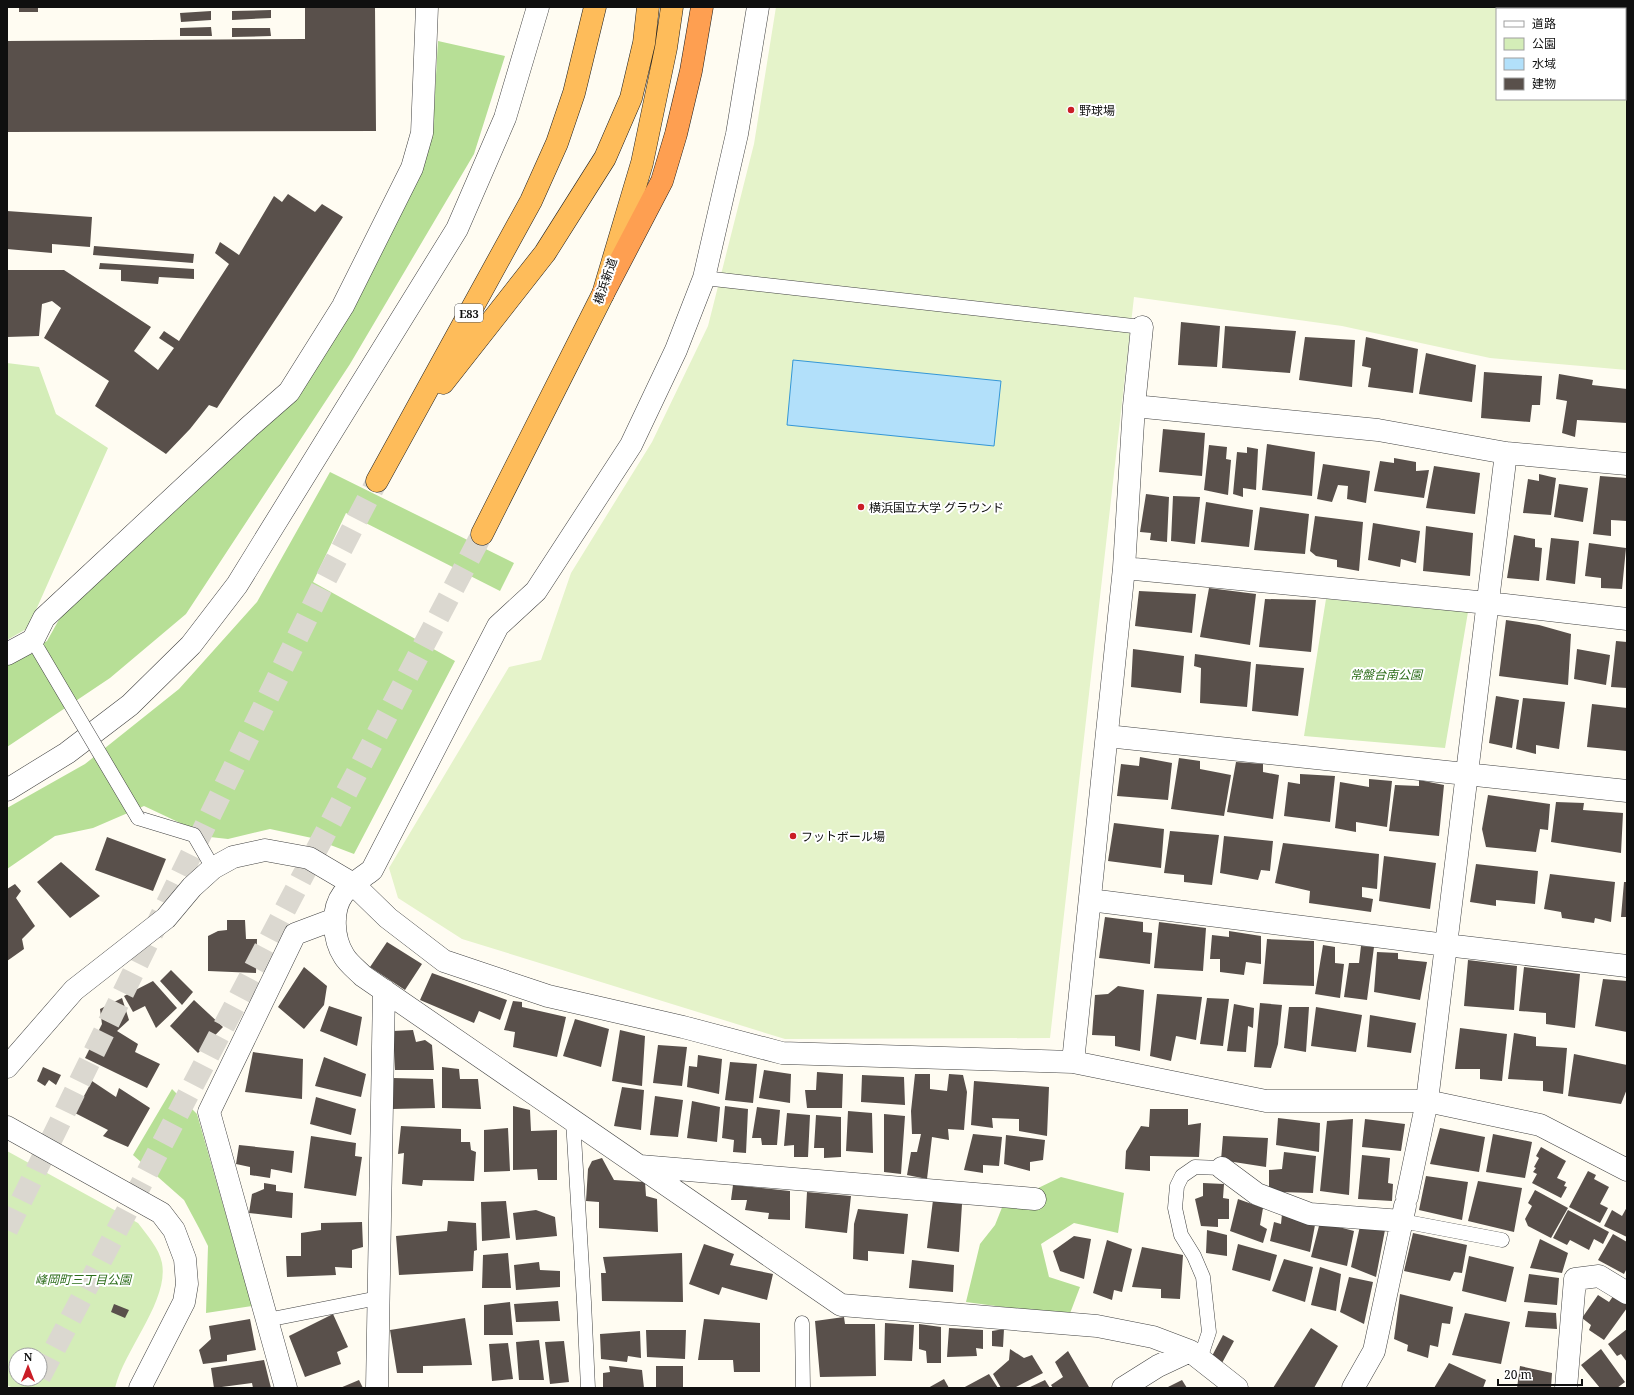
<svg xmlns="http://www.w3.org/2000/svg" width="1634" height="1395" font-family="'Noto Serif','Noto Sans JP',serif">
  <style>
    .green { fill: #d4edb8; fill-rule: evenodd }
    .forest { fill: #b7df96 }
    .pitch { fill: #e5f3ca; fill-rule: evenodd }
    .water { fill: #b2e0fa; stroke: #3497d7 }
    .building { fill: #59504b }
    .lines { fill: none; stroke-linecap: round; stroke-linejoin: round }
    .trunk-tunnel { stroke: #dbd8d0; stroke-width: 22; stroke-dasharray: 22 11; stroke-linecap: butt }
    .service-casing { stroke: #424242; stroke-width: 15 }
    .minor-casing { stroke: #424242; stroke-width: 23 }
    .tertiary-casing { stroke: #424242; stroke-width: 23 }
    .trunk-casing { stroke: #202020; stroke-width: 23 }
    .motorway-casing { stroke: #202020; stroke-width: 23 }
    .service { stroke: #fff; stroke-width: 14 }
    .minor { stroke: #fff; stroke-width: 22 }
    .tertiary { stroke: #fff; stroke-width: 22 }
    .trunk { stroke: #febc5a; stroke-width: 22 }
    .motorway { stroke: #fe9f51; stroke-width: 22 }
    .service-bridge-casing { stroke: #424242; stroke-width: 15; stroke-linecap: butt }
    .service-bridge { stroke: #fff; stroke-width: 14 }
    .poi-dot { fill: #ca1d26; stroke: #fff; stroke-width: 1.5 }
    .labels { text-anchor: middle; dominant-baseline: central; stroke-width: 4; stroke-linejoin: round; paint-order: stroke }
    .shield { fill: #fff; stroke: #575757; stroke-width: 1 }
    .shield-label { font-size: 11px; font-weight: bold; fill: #0f0f0f }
    .poi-label { font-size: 12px; fill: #0f0f0f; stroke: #fff; text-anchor: start }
    .street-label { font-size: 12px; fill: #0f0f0f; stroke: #fff }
    .park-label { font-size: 12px; font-style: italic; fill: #2c6d1a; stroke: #fff }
  </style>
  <rect width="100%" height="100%" fill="#fffcf2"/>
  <!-- green -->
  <path class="green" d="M7,363L39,367L56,414L108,448L28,628L7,640Z
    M1326,599L1468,612L1445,748L1304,736Z
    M7,1151L138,1223C147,1235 159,1248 162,1263C169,1301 125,1348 115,1388H13L7,1385ZM16,1355H40V1379H16Z"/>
  <!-- forest -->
  <path class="forest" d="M438,41L505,56L474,154L350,364L186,614L110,678L7,747V663L47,641L61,616L304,388L434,110Z
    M330,472L514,563L500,591L346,513L313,582L455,661L354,854L312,838L270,829L228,839L210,837L144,806L93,828L55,836L7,869V808L85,764L179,689L257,602Z
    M172,1089L197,1114L252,1306L206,1313L208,1246L199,1228L184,1200L133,1155Z
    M1061,1177L1124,1193L1118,1233L1074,1223L1041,1244L1049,1277L1080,1287L1069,1316L966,1302L980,1244L995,1225L1003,1205Z"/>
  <!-- pitch -->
  <path class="pitch" d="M776,7H1627V370L1490,358L1342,326L1134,297L1050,1038L785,1039L462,939L398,898L389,868L509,667L541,660L571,573L652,442L708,326L754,144ZM1497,9H1625V99H1497Z"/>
  <!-- water -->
  <path class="water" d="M793,360L1001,381L994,446L787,425Z"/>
  <!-- building -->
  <path class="building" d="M19,7H38V12H19Z
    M305,7H375L376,131L7,132V41L305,39Z
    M271,10V18L232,20V11Z
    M211,11V20L181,22L180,13Z
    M211,27L212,36H180V28Z
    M232,28H270L271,36L232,37Z
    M288,194L315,212L322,204L343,217L217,408L209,405L190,429L166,454L95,406L109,381L44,338L61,308L52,301L42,304L39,336L7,337V270H64L151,327L134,351L158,370L174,348L159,338L164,331L179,341L229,264L215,253L220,242L239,255L274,196L282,202Z
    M7,211L92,217L90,247L52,244V253L7,249Z
    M94,246L194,254L193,263L93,255Z
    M100,263L194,269V279L159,277L158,284L121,281V270L99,269Z
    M1181,322L1220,326L1217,367L1178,365Z
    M1225,326L1296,331L1290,373L1222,368Z
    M1305,337L1355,340L1352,387L1299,380Z
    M1366,337L1418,349L1413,393L1368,387L1371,368L1362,366Z
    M1426,353L1476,365L1472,402L1419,394Z
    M1484,372L1542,376L1540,405H1532L1530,422L1481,418Z
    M1559,374L1593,380L1592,385L1627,389V423L1577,420L1575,437L1562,433L1567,401L1556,399Z
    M1163,429L1205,433L1202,476L1159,472Z
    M1267,444L1315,452L1312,496L1262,490Z
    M1209,445L1227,447L1226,459L1231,460L1228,495L1204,490Z
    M1247,447L1258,449L1256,490L1243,488V497L1233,494L1237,452L1247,453Z
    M1394,458L1416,462V471L1429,470L1424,498L1374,491L1380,461L1394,463Z
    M1323,464L1370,471L1366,503L1347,499L1348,486L1338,485L1332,502L1317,499Z
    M1434,466L1480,473L1475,514L1426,508Z
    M1539,474L1556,478L1551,515L1523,513L1528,479L1539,481Z
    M1600,476L1627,478V521L1611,520V536L1593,534Z
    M1559,484L1588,488L1583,522L1554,517Z
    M1146,494L1169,497L1167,542L1150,540L1151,533L1140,532Z
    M1173,496L1200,497L1195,544L1171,541Z
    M1206,502L1253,510L1249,547L1201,542Z
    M1260,507L1309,514L1305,554L1254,550Z
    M1315,516L1363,522L1359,571L1337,567V560L1316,556L1310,551Z
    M1373,523L1420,531L1416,563L1401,559L1400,567L1368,560Z
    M1426,526L1473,533L1470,576L1423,571Z
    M1514,535L1535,539V547L1542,548L1539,581L1507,578Z
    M1551,538L1579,541L1575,584L1546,580Z
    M1589,543L1626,548L1622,589L1601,588V578L1585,576Z
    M1209,588L1256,594L1250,645L1200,637Z
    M1139,591L1196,594L1192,633L1135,626Z
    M1265,599L1316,600L1311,652L1259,647Z
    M1506,620L1539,625L1571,634L1568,685L1499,676Z
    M1616,641L1627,642V688L1611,687Z
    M1133,649L1184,656L1181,693L1131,687Z
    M1577,649L1610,655L1606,685L1574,679Z
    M1195,654L1251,662L1247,707L1200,703L1201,668L1194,666Z
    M1256,664L1304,668L1298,716L1252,711Z
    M1496,696L1519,700L1512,748L1489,743Z
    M1523,698L1565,702L1559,749L1536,745V754L1516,749Z
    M1592,704L1627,708V751L1587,747Z
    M1140,757L1172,763L1168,800L1117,796L1121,764L1139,766Z
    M1179,758L1200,761V769L1231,775L1224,816L1171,809Z
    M1236,762L1263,764V772L1279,775L1273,819L1227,812Z
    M1300,774L1335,776L1330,822L1284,816L1288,782L1300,784Z
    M1369,779L1392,781L1387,827L1356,822V832L1335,828L1340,782L1369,787Z
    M1419,780L1444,785L1439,836L1389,831L1395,785L1419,786Z
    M1488,795L1550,804L1548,830L1540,829L1536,852L1486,847L1482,829Z
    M1556,802L1584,803L1583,810L1623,813L1621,853L1551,842Z
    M1114,823L1164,829L1161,868L1108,861Z
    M1170,831L1219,835L1212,885L1184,882V875L1164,873Z
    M1224,836L1273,841L1270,871L1261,870L1258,880L1220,873Z
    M107,837L166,859L153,891L95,870Z
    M1283,843L1379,854L1377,889L1362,887V897L1373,899L1371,912L1309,903L1310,891L1275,883Z
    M1384,856L1436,863L1430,909L1379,901Z
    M61,862L100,896L70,918L37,882Z
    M1476,864L1538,871L1535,904L1496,900V906L1470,902Z
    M1550,874L1615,882L1611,922L1595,918L1594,923L1562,918L1561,912L1544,909Z
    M1624,882H1627V917H1621Z
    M15,884L21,891L16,898L35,926L22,939L24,949L7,961V889Z
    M1105,917L1143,922V932L1152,933L1150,964L1099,958Z
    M227,920H245L246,939H257L256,973L208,971V936L218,931L227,930Z
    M1159,922L1206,928L1203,971L1154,968Z
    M1229,931L1261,936V964L1246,962L1244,975L1220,972V959H1210L1212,935L1229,937Z
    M1267,939L1314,941V986L1263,984Z
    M387,942L422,964L405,990L370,967Z
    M1323,945L1335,947V963L1344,964L1340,998L1315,994Z
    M1361,946L1374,947L1367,1000L1344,997L1349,963H1359Z
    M1377,952L1398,953V959L1427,962L1420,1000L1374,992Z
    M1468,960L1517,966L1514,1010L1464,1006Z
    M304,967L327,986L324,1005L304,1029L278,1007Z
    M1524,967L1580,974L1575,1028L1546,1024V1013L1519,1011Z
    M171,970L193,992L182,1005L160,981Z
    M432,973L507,1000L500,1020L479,1011L474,1023L420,1000Z
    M1603,979L1627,981V1032L1595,1026Z
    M153,981L177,1008L156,1028L145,1006L133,1012L124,996Z
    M1118,986L1144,990L1140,1051L1115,1046V1036L1092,1035L1095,995L1108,994Z
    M1157,994L1202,997L1196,1040L1176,1036L1171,1061L1150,1056Z
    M122,998L129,1020L117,1031L138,1044L135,1052L160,1064L147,1088L85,1058L102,1024L100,1009Z
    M1207,998L1229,999L1223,1046L1200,1044Z
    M194,1000L223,1027L198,1053L170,1026Z
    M513,1001L522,1002V1007L566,1017L557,1057L513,1047L515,1032L504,1030Z
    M1260,1003L1282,1005L1278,1044L1271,1068L1254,1067Z
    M1234,1004L1254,1008L1253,1028L1248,1026L1246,1052L1227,1051Z
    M329,1006L362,1017L357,1046L320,1031Z
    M1289,1007H1309L1306,1052L1284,1048Z
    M1316,1007L1362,1015L1356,1052L1311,1046Z
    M1370,1015L1416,1023L1411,1053L1367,1047Z
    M575,1019L609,1029L601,1067L563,1056Z
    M1460,1028L1507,1034L1502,1081L1480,1079V1069H1455Z
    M413,1030L416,1042L425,1040L432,1045L434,1070H395L393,1031Z
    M620,1030L645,1036L642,1086L612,1081Z
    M1514,1033L1536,1037V1046L1567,1048L1563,1094L1543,1091V1081L1508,1079Z
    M658,1045L687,1047L682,1086L653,1083Z
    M253,1052L303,1059L302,1099L245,1092Z
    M1574,1054L1627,1065V1089L1621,1104L1568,1096Z
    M698,1055L722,1059L719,1094L687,1087L689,1066L697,1067Z
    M324,1057L366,1074L361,1097L315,1086Z
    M730,1062L757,1064L753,1103L725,1100Z
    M43,1067L61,1075L56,1085L49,1080L45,1086L37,1081Z
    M442,1067L459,1069L460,1079H478L481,1109L442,1108Z
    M764,1070L791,1074L790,1103L759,1098Z
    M817,1072L843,1074L842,1108H807L805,1090H816Z
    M915,1074H930V1089L947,1091L949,1074L963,1075L967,1092L964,1130L948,1129L949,1140L932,1137L927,1179L907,1175L911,1152H917L921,1134H912L911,1111Z
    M862,1075L904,1077L905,1105L861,1102Z
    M393,1078L433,1079L435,1108L392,1109Z
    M92,1081L116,1097L119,1088L150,1108L128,1147L103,1136L108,1130L75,1113Z
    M974,1081L1049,1087L1047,1136L1019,1131V1119L992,1118L993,1128L971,1125Z
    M622,1087L644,1090L641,1130L614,1126Z
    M655,1096L683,1100L678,1137L650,1135Z
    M316,1097L356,1109L351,1135L310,1124Z
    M692,1101L720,1107L717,1142L687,1138Z
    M513,1106L530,1110L531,1131L557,1130V1180H538L537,1169L513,1170Z
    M725,1106L748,1109L746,1153L733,1152L734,1140L722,1138Z
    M757,1107L780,1110L777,1145H762L761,1138H752Z
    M1150,1109H1188V1125L1201,1123L1199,1157L1150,1156V1171L1125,1169L1126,1151L1141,1126L1149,1127Z
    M848,1111L872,1113L873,1153L846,1151Z
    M787,1113L810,1115L808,1157H794V1145L784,1146Z
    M884,1114L905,1116L901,1174L884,1172Z
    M816,1115L841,1117V1157L824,1158V1148H814Z
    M1278,1118L1320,1123L1319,1152L1276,1145Z
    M1353,1119L1349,1195L1320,1191L1327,1121Z
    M1365,1119L1405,1124L1401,1151L1362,1147Z
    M401,1126L461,1129V1142H470L471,1150L476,1152L474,1181L423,1180L422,1186L402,1184L404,1153L398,1154Z
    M508,1128L510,1171L484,1172V1130Z
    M1440,1128L1485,1137L1479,1172L1430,1164Z
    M973,1134L1002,1137L999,1166L983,1165V1173L964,1170Z
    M1493,1134L1532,1142L1525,1178L1486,1172Z
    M1006,1135L1045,1140L1043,1160L1030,1162V1171L1004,1164Z
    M311,1136L356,1143L355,1156L362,1157L356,1196L304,1188Z
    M1223,1136L1268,1138L1266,1167L1221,1160Z
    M239,1145L294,1151L292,1173L271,1169L270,1178L250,1175V1167L236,1164Z
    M1541,1147L1566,1161L1557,1178L1566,1182L1564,1186L1567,1187L1561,1198L1532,1183L1537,1174L1533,1172L1536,1168L1534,1167L1539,1158L1536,1156Z
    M1284,1152L1316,1156L1313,1193L1279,1192L1269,1189V1170L1282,1169Z
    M1362,1155L1390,1158L1388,1183L1393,1184L1392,1201L1358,1199Z
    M602,1158L614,1180L645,1182L646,1196L657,1199L658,1232L599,1228V1202L586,1201L588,1169L592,1161Z
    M1588,1171L1596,1175L1594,1179L1609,1187L1600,1204L1608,1208L1600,1223L1569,1207Z
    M1426,1176L1468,1182L1462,1220L1419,1210Z
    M1478,1181L1522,1188L1514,1232L1468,1221Z
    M264,1183L276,1185V1191L293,1193L292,1218L249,1213L252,1194L264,1189Z
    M1203,1183L1224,1184L1223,1198L1229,1199V1219H1218V1227L1201,1226L1195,1199L1203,1196Z
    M733,1185L790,1191V1220L768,1219L769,1213L745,1210L747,1200H731Z
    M1535,1190L1568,1208L1551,1238L1528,1226L1525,1219L1532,1206L1528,1203Z
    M807,1192L851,1196L847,1233L805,1228Z
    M1238,1199L1263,1208L1260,1225L1267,1229L1263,1243L1230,1231Z
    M933,1200L962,1204L959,1252L927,1248Z
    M506,1201L510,1238L482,1241L481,1202Z
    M1627,1207V1237L1604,1226L1612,1210L1622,1216Z
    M858,1209L908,1214L904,1254L868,1251V1261L853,1259L854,1224Z
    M536,1210L555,1217L557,1236L516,1240L513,1213Z
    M1568,1210L1609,1232L1603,1244L1594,1239L1589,1250L1570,1240L1567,1245L1553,1238Z
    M1282,1214L1315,1225L1310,1252L1270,1241L1274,1222L1281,1224Z
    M448,1221L476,1223L477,1250L474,1251L473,1271L399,1275L396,1236L447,1231Z
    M362,1222L363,1247L352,1250V1268L335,1267L336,1275L287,1277L286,1256H301V1233L321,1230V1223Z
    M1320,1222L1354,1231L1347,1266L1311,1257Z
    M1360,1226L1385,1230L1376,1277L1351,1267Z
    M1207,1230L1227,1235V1256L1206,1253Z
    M1413,1233L1467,1245L1462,1273L1454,1272L1450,1281L1404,1271Z
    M1613,1234L1627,1242V1271L1626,1270L1624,1274L1598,1260Z
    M1074,1236L1091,1239L1084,1279L1060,1271L1053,1251Z
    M1540,1239L1568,1253L1562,1273L1530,1268Z
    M1107,1240L1132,1249L1122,1292L1114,1290L1112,1300L1093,1293Z
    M704,1244L734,1254L730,1265L773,1274L767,1300L722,1287L719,1295L689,1284Z
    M1238,1244L1277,1255L1270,1281L1232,1270Z
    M1142,1247L1183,1255L1180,1299L1161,1298V1289L1132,1287Z
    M508,1253L511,1288H482L483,1255Z
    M682,1253L683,1302L602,1301L601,1273H606L603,1257Z
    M1469,1256L1514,1267L1506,1302L1462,1291Z
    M1284,1259L1313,1267L1305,1302L1272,1291Z
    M912,1260L954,1265L953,1292L909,1288Z
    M539,1262L540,1270L560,1271V1287L516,1290L514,1265Z
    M1320,1267L1341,1274L1336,1311L1311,1305Z
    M1529,1274L1559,1278L1557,1305L1524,1302Z
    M1349,1277L1373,1282L1364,1324L1340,1312Z
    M1400,1294L1453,1307L1450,1324L1442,1323L1438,1347L1430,1345L1428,1358L1407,1351L1408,1345L1394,1339Z
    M1598,1295L1609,1302L1614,1295L1627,1305V1308L1604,1340L1589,1330L1591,1325L1582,1318Z
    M558,1301L560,1321L516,1322L514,1304Z
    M510,1302L513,1335H484V1305Z
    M114,1304L129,1310L125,1318L111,1312Z
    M1528,1311L1556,1313L1557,1329L1525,1327Z
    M1465,1313L1510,1322L1501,1364L1452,1355Z
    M333,1314L348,1347L337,1352L341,1364L305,1377L289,1336Z
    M844,1317L845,1324H875L876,1376L820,1377L815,1321Z
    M465,1318L472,1365L423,1366V1373H397L390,1330Z
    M250,1319L256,1350L227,1355V1361L203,1364L199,1350L211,1339L209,1326Z
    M704,1319L760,1323V1372H734L733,1360H698Z
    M885,1323L914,1325L912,1361L884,1360Z
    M919,1324L941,1327V1363H927L926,1351L919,1349Z
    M949,1328L983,1330V1349L976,1348L977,1356L947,1357Z
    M1311,1328L1338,1346L1314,1388H1273Z
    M1004,1329L1003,1347L992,1346V1331Z
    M1627,1329V1362L1621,1354L1617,1356L1608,1344Z
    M646,1330H686L685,1359L647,1357Z
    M640,1331L641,1358L628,1356L627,1362L601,1359L600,1334Z
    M1223,1335L1234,1341L1222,1363L1212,1356Z
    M539,1340L544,1380H519L516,1342Z
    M564,1341L569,1382L550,1384L545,1342Z
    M508,1343L513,1379L492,1381L489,1344Z
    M1010,1349L1024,1358L1032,1355L1043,1373L1014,1388H1001L993,1374L1009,1360Z
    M1601,1349L1625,1382L1617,1388H1600L1581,1365Z
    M1068,1351L1089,1387L1087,1388H1053L1051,1385L1063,1377L1055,1362Z
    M264,1360L271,1388H253L252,1383L214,1388L211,1368Z
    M1449,1363L1486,1380L1483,1388H1434Z
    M609,1366L642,1370L644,1388H603V1373L610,1372Z
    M656,1366H683V1388H656Z
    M1520,1366L1552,1373L1551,1388H1517Z
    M989,1374L998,1388H963Z
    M944,1379L949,1388H928Z
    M359,1380L363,1388H340Z
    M1045,1380L1050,1388H1028Z
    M1182,1380L1187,1388H1166Z"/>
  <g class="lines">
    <!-- trunk-tunnel -->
    <path class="trunk-tunnel" d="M7,1230L326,579L377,481
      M40,1377L482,534"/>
    <defs>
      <path id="service" d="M704,278L1142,327
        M138,818L194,835L213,868
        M573,1120L584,1302L588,1388
        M1402,1221L1502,1240
        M267,1320L378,1298
        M802,1323L803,1388
        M1200,1359L1209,1332L1203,1277L1194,1256L1181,1235L1175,1208L1177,1186L1182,1176L1195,1167L1222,1168"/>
      <path id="minor" d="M758,7L737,134L704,278L676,350L631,445L536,591L498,626L372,870C362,878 351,884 343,894C331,910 333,939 344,956C348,963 357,970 363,976L841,1305L1097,1326L1153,1337L1190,1351L1237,1388
        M1134,406L1142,327
        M1124,568L1488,603L1627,619
        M7,654L33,640L44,618L249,427L289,392L343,306L412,168L422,133L427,7
        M1107,736L1627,791
        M1090,900L1446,945L1627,966
        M1073,1062L1124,568L1134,406L1378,430L1506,453L1627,464
        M7,1067L74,990L166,918L192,887L213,868L233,857L265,850L309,858L353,884L388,918L444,961L548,996L683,1027L782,1053L1073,1062L1266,1101H1427L1540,1125L1627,1170
        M640,1166L1035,1199
        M1222,1168L1257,1194L1310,1214L1402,1221
        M1407,1197L1427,1101L1506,453
        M286,1388L209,1112L295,934L335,919
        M377,1388L384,990
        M1123,1388L1158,1366L1190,1351
        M1353,1388L1374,1351L1405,1206
        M1566,1388L1575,1279L1599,1276L1627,1293"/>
      <path id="tertiary" d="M7,790L67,753L130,705L191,645L237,585L457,229L505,118L538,7
        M7,1127L161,1213L174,1230L185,1259L187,1284L184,1302L140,1388"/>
      <path id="trunk" d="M443,383L545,253L605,158L631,98L644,43L648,7
        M377,481L531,201L557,143L574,93L595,7
        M482,534L603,294L642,163L666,48L672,7"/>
      <path id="motorway" d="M603,294L662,181L676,134L691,71L702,7"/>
    </defs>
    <!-- service casing -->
    <use href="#service" class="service-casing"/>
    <!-- minor casing -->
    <use href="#minor" class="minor-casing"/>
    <!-- tertiary casing -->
    <use href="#tertiary" class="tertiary-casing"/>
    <!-- trunk casing -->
    <use href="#trunk" class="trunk-casing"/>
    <!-- motorway casing -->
    <use href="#motorway" class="motorway-casing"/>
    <!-- service -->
    <use href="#service" class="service"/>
    <!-- minor -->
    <use href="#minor" class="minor"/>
    <!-- tertiary -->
    <use href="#tertiary" class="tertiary"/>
    <!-- trunk -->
    <use href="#trunk" class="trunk"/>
    <!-- motorway -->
    <use href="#motorway" class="motorway"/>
    <defs>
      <path id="service-bridge" d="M38,649L138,818"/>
    </defs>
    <!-- service-bridge casing -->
    <use href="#service-bridge" class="service-bridge-casing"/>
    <!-- service-bridge -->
    <use href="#service-bridge" class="service-bridge"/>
  </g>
  <!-- markers -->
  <g class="poi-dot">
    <circle cx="1071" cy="110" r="4"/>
    <circle cx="861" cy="507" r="4"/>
    <circle cx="793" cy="836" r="4"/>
  </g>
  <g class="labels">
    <!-- shield labels -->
    <rect class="shield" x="455" y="304" width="28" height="18" rx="3"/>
    <g class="shield-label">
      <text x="469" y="313">E83</text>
    </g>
    <!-- poi labels -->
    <g class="poi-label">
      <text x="1079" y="110">野球場</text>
      <text x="869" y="507">横浜国立大学 グラウンド</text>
      <text x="801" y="836">フットボール場</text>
    </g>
    <!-- street labels -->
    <g class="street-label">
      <text transform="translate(605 281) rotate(-71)">横浜新道</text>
    </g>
    <!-- park labels -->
    <g class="park-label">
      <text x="1386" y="674">常盤台南公園</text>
      <text x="83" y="1279">峰岡町三丁目公園</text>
    </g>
  </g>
  <!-- border -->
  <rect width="1634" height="1395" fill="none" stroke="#0f0f0f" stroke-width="16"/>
  <!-- legend -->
  <rect x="1496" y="8" width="130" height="92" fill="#ffffff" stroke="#9f9f9f"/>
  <rect x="1504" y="21" width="20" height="6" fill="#ffffff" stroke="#9f9f9f"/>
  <text x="1532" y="28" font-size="12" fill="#0f0f0f">道路</text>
  <rect x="1504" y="38" width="20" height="12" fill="#d4edb8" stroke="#9f9f9f"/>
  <text x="1532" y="48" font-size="12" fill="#0f0f0f">公園</text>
  <rect x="1504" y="58" width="20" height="12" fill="#b2e0fa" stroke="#9f9f9f"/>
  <text x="1532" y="68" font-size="12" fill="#0f0f0f">水域</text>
  <rect x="1504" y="78" width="20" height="12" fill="#59504b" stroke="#9f9f9f"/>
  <text x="1532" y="88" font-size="12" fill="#0f0f0f">建物</text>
  <!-- north arrow -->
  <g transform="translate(28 1367)"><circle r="19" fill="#ffffff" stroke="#9f9f9f"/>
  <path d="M0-3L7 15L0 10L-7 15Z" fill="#ca1d26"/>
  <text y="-6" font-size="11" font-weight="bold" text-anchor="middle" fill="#0f0f0f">N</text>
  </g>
  <!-- scale -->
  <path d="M1498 1379v6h84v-6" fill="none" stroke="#0f0f0f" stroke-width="2"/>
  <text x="1504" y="1379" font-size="12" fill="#0f0f0f" stroke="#ffffff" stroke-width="3" paint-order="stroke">20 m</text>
</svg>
